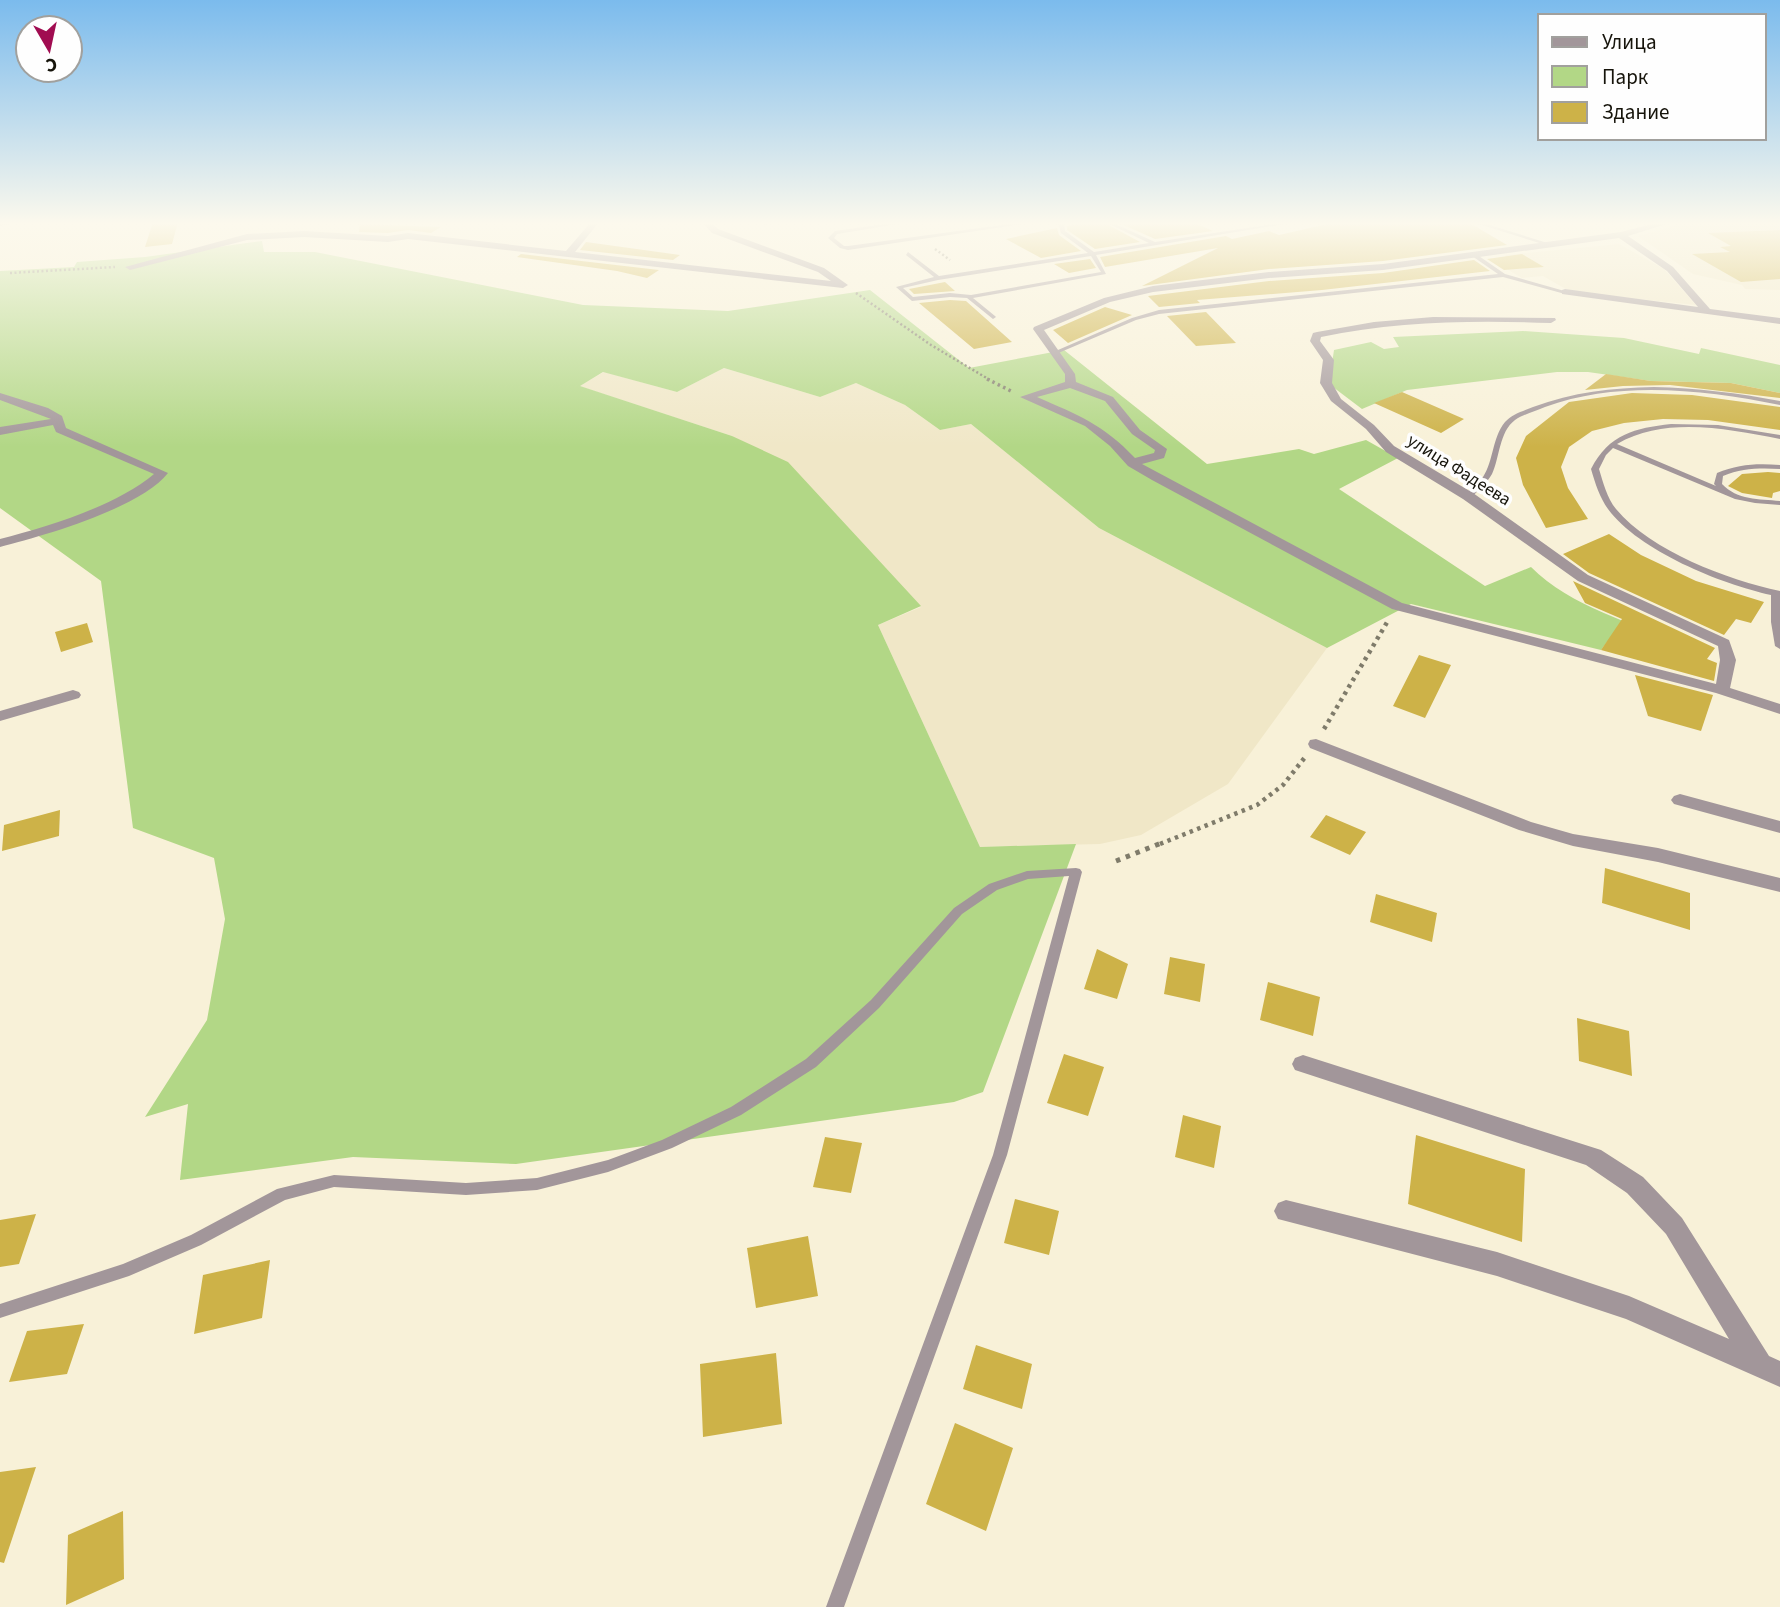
<svg xmlns="http://www.w3.org/2000/svg" width="1780" height="1607" font-family="'Source Sans 3',sans-serif">
  <style>
    .built { fill: #f0e7c7 }
    .green { fill: #b2d786 }
    .building { fill: #cdb248 }
    .lines { fill: none; stroke-linecap: round; stroke-linejoin: round }
    .path-far3 { stroke: #7f7b6a; stroke-width: 2.5; stroke-dasharray: 2 2.5; stroke-linecap: butt }
    .path-far2 { stroke: #7f7b6a; stroke-width: 3.5; stroke-dasharray: 2.5 3.5; stroke-linecap: butt }
    .path-far1 { stroke: #7f7b6a; stroke-width: 4.5; stroke-dasharray: 3.5 4.5; stroke-linecap: butt }
    .path { stroke: #7f7b6a; stroke-width: 5; stroke-dasharray: 4.5 6; stroke-linecap: butt }
    .lane { fill: #a2969a; fill-rule: evenodd }
    .street { fill: #a2969a; fill-rule: evenodd }
    .labels { text-anchor: middle; dominant-baseline: central; stroke-width: 7; stroke-linejoin: round; paint-order: stroke }
    .far-street-label { font-size: 18px; fill: #16140b; stroke: #fefefe }
  </style>
  <rect width="100%" height="100%" fill="#f8f1d8"/>
  <!-- built -->
  <path class="built" d="M1688,222H1780V290L1745,289L1742,285L1693,274L1638,236Z
    M1619,244L1664,269L1696,305L1571,292L1543,276L1522,278L1500,265L1506,255Z
    M724,368L820,397L856,383L905,405L940,430L971,424L1099,528L1327,648L1228,784L1141,835L1100,844L980,847L878,625L921,607L732,436L579,386L604,372L677,392Z"/>
  <!-- green -->
  <path class="green" d="M262,241L264,252H315L583,305L728,311L870,290L969,368L1064,350L1207,464L1299,449L1314,454L1366,440L1398,458L1339,489L1485,586L1531,567C1571,607 1633,623 1684,645L1607,642L1601,650L1411,604L1327,648L1099,528L971,424L940,430L905,405L856,383L820,397L724,368L677,392L603,372L580,386L732,436L788,462L921,606L878,625L980,847L1076,844L983,1092L954,1102L516,1164L353,1157L180,1180L188,1104L145,1117L207,1020L225,919L214,858L133,828L101,581L0,508V271L74,267L77,262L145,257Z
    M1523,331L1624,338L1699,354L1701,348L1780,365V393L1731,383L1651,381L1588,372H1557L1407,390L1362,409L1329,384L1334,350L1371,342L1384,349L1399,347L1393,337Z"/>
  <!-- building -->
  <path class="building" d="M153,222H178L172,244L145,247Z
    M1089,222H1103L1140,242L1095,249L1067,230V226Z
    M1117,222H1193L1213,231L1155,239Z
    M1336,222H1468L1507,245L1383,261L1269,269L1142,286L1218,248L1105,267L1100,257L1226,236L1232,239L1269,231L1279,235Z
    M360,224L441,227L431,233L408,230L388,233L359,232Z
    M1057,228L1059,235L1081,251L1041,258L1006,239Z
    M1780,230V279L1741,282L1692,254L1730,252L1720,247L1731,246L1708,233Z
    M586,242L680,255L673,260L580,250Z
    M521,254L659,270L647,278L617,271L517,257Z
    M1522,254L1544,267L1504,270L1487,259Z
    M1090,259L1096,268L1069,273L1054,264Z
    M1474,260L1490,271L1322,290L1197,300L1200,303L1159,307L1148,296L1269,281L1383,273Z
    M945,282L955,291L914,294L909,289Z
    M950,300L966,301L1012,342L974,349L919,303Z
    M1105,307L1132,315L1068,343L1053,330Z
    M1206,312L1236,343L1196,346L1167,316Z
    M1606,374L1651,381L1731,383L1780,393V398L1670,385L1623,386L1585,390Z
    M1402,392L1464,419L1441,433L1374,403Z
    M1632,393L1692,395L1780,407V430L1708,420L1663,419L1624,423L1592,431L1569,447L1561,467L1568,488L1588,519L1546,528L1523,485L1516,458L1526,436L1569,402Z
    M1768,472L1780,473V491L1773,493L1772,498L1742,493L1728,486L1742,474Z
    M1609,534L1641,555L1696,581L1764,602L1751,623L1736,619L1724,635L1589,573L1563,554Z
    M1573,581L1715,648L1707,659L1717,663L1714,681L1601,650L1622,619L1585,603Z
    M87,623L93,642L61,652L55,632Z
    M1419,655L1451,665L1425,718L1393,706Z
    M1635,675L1713,695L1701,731L1648,716Z
    M60,810L59,836L2,851L4,825Z
    M1326,815L1366,832L1350,855L1310,837Z
    M1605,868L1690,893V930L1602,903Z
    M1376,894L1437,913L1432,942L1370,922Z
    M1097,949L1128,964L1117,999L1084,989Z
    M1170,957L1205,964L1200,1002L1164,994Z
    M1268,982L1320,997L1313,1036L1260,1020Z
    M1577,1018L1629,1031L1632,1076L1579,1061Z
    M1064,1054L1104,1067L1088,1116L1047,1103Z
    M1183,1115L1221,1126L1214,1168L1175,1157Z
    M1416,1135L1525,1169L1522,1242L1408,1204Z
    M825,1137L862,1143L851,1193L813,1187Z
    M1015,1199L1059,1211L1049,1255L1004,1243Z
    M36,1214L19,1264L0,1267V1220Z
    M808,1236L818,1296L756,1308L747,1248Z
    M270,1260L262,1318L194,1334L203,1275Z
    M84,1324L67,1374L9,1382L27,1331Z
    M976,1345L1032,1364L1022,1409L963,1389Z
    M776,1353L782,1424L703,1437L700,1364Z
    M955,1423L1013,1448L986,1531L926,1504Z
    M36,1467L4,1563L0,1562V1472Z
    M123,1511L124,1579L66,1605L68,1535Z"/>
  <g class="lines">
    <!-- path-far3 -->
    <path class="path-far3" d="M935,249L950,260
      M10,273L115,267
      M856,293L931,345L990,380"/>
    <!-- path-far2 -->
    <path class="path-far2" d="M987,379L1011,391"/>
    <!-- path-far1 -->
    <path class="path-far1" d="M1324,729L1389,619
      M1160,844L1257,805L1283,785L1306,756"/>
    <!-- path -->
    <path class="path" d="M1116,861L1164,842"/>
    <!-- lane -->
    <path class="lane" d="M763,222H776L764,225L761,223Z
      M898,222H910L837,234L834,238L844,246H848L1024,222H1036L848,250L840,248L828,238L835,231Z
      M1060,222H1071L1064,224L1065,231L1094,252L1149,243L1105,222H1111L1155,242L1286,222H1297L1096,255L1106,274L973,298L995,316L996,317L993,319L967,298L950,297L912,301L896,287L934,277L906,255L908,252L939,276L1088,253L1061,233L1058,223ZM1091,256L1101,272L971,295L950,293L913,297L903,288L938,280Z
      M1472,222H1480L1554,245L1549,246Z
      M1472,254H1476L1505,274L1568,292L1565,294L1503,277L1159,314L1136,320L1056,354L1051,353L1132,318L1159,310L1498,274L1472,256Z
      M1654,387C1697,388 1738,393 1780,401V405C1704,390 1620,380 1545,407C1536,411 1524,414 1515,420C1499,432 1500,457 1492,474C1487,483 1478,490 1471,498L1464,496C1470,489 1478,484 1483,477C1494,460 1492,438 1505,422C1512,414 1523,411 1533,407C1573,392 1612,388 1654,387Z
      M1671,424L1718,425L1780,435V439C1727,429 1666,416 1617,444L1716,486L1714,484L1717,473C1738,464 1758,463 1780,465V469C1760,468 1742,468 1723,476L1722,484C1737,500 1759,499 1780,501V505L1755,503L1735,499L1613,448L1606,455L1599,469C1603,482 1607,498 1616,509C1651,551 1728,580 1780,591V649L1775,646L1771,622V595C1721,584 1639,551 1608,509C1600,498 1595,483 1591,469C1609,434 1635,428 1671,424Z
      M1076,868L1080,869L1082,872L1007,1155L844,1607H826L993,1155L1069,876L1028,879L997,890L962,914L879,1008L816,1067L741,1115L672,1148L608,1172L537,1190L466,1195L334,1187L285,1200L201,1245L129,1276L0,1318V1304L123,1264L191,1235L277,1189L334,1175L466,1183L537,1178L608,1160L662,1140L731,1107L806,1059L871,1000L954,908L989,884L1027,871Z"/>
    <!-- street -->
    <path class="street" d="M0,222H21L0,226Z
      M591,222H599L575,252L831,281L818,272L712,233L702,222H711L718,229L824,268L848,285L843,288L408,239L388,242L304,237L247,240L130,270L125,267L247,234L304,231L388,236L408,233L566,251Z
      M1660,222H1673L1628,236L1673,267L1710,309L1780,318V324L1562,294V290L1565,289L1698,307L1667,271L1619,238L1383,270L1269,278L1153,292L1110,302L1044,330L1075,374L1076,382L1113,397L1140,430L1167,449L1164,458L1142,464L1402,603L1716,684L1720,660L1718,646L1578,581L1463,499L1386,452L1366,429L1331,401L1320,383L1323,360L1310,341L1313,333L1317,332L1374,322L1433,317L1555,318L1556,320L1551,323C1474,320 1397,321 1321,337L1320,341L1334,360L1332,383L1341,399L1374,425L1394,446L1473,493L1588,575L1729,640L1736,660L1730,688L1780,704V714L1716,693L1392,609L1152,480L1128,466L1110,446L1085,426L1020,397L1065,382V374L1033,329L1034,327L1104,298L1153,286L1269,272L1383,264L1621,232ZM1070,388L1105,401L1132,434L1155,450L1154,453L1135,458C1103,424 1078,415 1037,397Z
      M0,393L48,408L62,416L66,428L168,473C141,508 43,536 0,547V539C47,527 116,506 154,474L56,432L53,425L0,435V427L51,419L0,400Z
      M73,690L79,692L81,695L79,698L0,721V711Z
      M1316,739L1531,822L1573,834L1658,848L1780,878V892L1658,862L1573,846L1519,830L1310,748L1308,744L1310,740Z
      M1680,794L1780,821V833L1674,804L1671,800L1674,796Z
      M1303,1055L1601,1150L1643,1177L1682,1218L1769,1356L1780,1361V1387L1626,1319L1497,1276L1278,1219L1274,1211L1278,1203L1286,1200L1497,1252L1629,1296L1729,1339L1666,1234L1627,1193L1586,1165L1295,1070L1292,1064L1295,1058Z"/>
  </g>
  <!-- sky -->
  <linearGradient id="sky" x2="0" y2="1"><stop stop-color="#7bbbed"/><stop offset="0.5" stop-color="#fcf9ed"/><stop offset="1" stop-color="#fcf9ed" stop-opacity="0"/></linearGradient>
  <rect width="1780" height="447" fill="url(#sky)"/>
  <g class="labels">
    <!-- far-street labels -->
    <g class="far-street-label">
      <text transform="translate(1459 470) rotate(32)">улица Фадеева</text>
    </g>
  </g>
  <!-- legend -->
  <rect x="1538" y="14" width="228" height="126" fill="#fefefe" stroke="#a1a09d" stroke-width="2"/>
  <rect x="1552" y="37" width="35" height="10" fill="#a2969a" stroke="#a1a09d" stroke-width="2"/>
  <text x="1602" y="49" font-size="21" fill="#16140b">Улица</text>
  <rect x="1552" y="66" width="35" height="21" fill="#b2d786" stroke="#a1a09d" stroke-width="2"/>
  <text x="1602" y="84" font-size="21" fill="#16140b">Парк</text>
  <rect x="1552" y="102" width="35" height="21" fill="#cdb248" stroke="#a1a09d" stroke-width="2"/>
  <text x="1602" y="119" font-size="21" fill="#16140b">Здание</text>
  <!-- north arrow -->
  <g transform="translate(49 49) rotate(171)"><circle r="33" fill="#fefefe" stroke="#a1a09d" stroke-width="2"/>
  <path d="M0-5L12 26L0 18L-12 26Z" fill="#a10c51"/>
  <text y="-10" font-size="19" font-weight="bold" text-anchor="middle" fill="#16140b">С</text>
  </g>
</svg>
